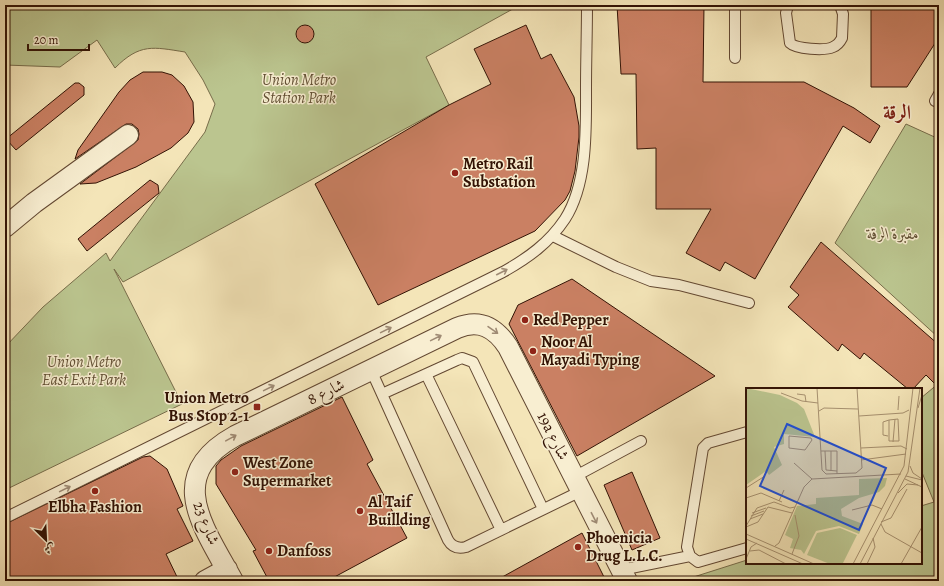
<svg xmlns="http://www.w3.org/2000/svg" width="944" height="586" font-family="Alegreya,Amiri,serif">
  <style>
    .green { fill: #bbc58f; stroke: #776c4a }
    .building { fill: #ca8063; stroke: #331305 }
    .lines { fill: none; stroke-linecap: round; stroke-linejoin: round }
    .lane-casing { stroke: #634832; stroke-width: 12 }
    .street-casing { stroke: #634832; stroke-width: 22 }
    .lane { stroke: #f8eed1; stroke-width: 10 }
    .street { stroke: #f8eed1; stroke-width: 20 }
    .oneway { stroke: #9f8b75 }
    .poi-dot { fill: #8f2418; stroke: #f8eed1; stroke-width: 1.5 }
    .labels { text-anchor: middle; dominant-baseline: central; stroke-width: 3; stroke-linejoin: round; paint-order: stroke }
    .park-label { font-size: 16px; font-style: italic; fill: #635135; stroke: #f8eed1 }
    .poi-label { font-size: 16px; font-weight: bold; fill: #331305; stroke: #f8eed1; text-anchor: start }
    .street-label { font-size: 16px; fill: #331305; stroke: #f8eed1 }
    .district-label { font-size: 20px; font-weight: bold; fill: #7a1f14; stroke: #f8eed1 }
    .inset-road { fill: none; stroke: #a79170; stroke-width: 1 }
    .view { fill: #1d4ed8; fill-opacity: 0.15; stroke: #1d4ed8; stroke-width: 2 }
    .inset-edge { fill: none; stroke: #331305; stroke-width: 2 }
  </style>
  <rect width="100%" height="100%" fill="#f4e5b8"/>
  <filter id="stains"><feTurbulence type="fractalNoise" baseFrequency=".005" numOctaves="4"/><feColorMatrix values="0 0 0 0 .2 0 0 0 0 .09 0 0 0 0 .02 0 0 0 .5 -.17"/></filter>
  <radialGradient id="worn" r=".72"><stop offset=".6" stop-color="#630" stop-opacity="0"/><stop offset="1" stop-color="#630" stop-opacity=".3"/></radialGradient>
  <!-- green -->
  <path class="green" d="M5,5H520L426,57L449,105L123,282L114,269L182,404L5,490V347L43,307L106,253L110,261L205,132L215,104L203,80L185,52C153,47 140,43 115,68L97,40L60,67L5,65Z
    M906,124L939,139V338L835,243Z
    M939,383V581H681L747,560V563H921V506L934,502L921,470V398Z"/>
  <!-- building -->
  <path class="building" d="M617,5H704L703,82H804L854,108L880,126L870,143L843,126L755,279L725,262L720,271L686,253L711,209H656V148L637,149L636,74H621Z
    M871,5H939V37L907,87H871Z
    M526,25L541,59L551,54L574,97L579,126V137L575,171L570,191L565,200L535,231L378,305L315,184L449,105L491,84L474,49Z
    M296 34a9 9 0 1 1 18 0a9 9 0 1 1-18 0Z
    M143,72H162L172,75L184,86L193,102L194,122L188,133L171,148L136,167L96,183L80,184L138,140L139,134L138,129L132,124H126L75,159L78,150L119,92L130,80Z
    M75,83H79L84,87V95L16,150L6,139Z
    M150,180L158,185L159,193L87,251L78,239Z
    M821,242L939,345V388L926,375L913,389H908L864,353L860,359L842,344L838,351L788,307L799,295L790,287Z
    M572,279L715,376L577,456L509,324L518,305Z
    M342,397L373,460L367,464L407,538L327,581H269L253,551L256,550L216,484V466L221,460L241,446Z
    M150,456L167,469L183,506L177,509L193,541L166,554L179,581H5V524L143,457Z
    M632,472L660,538L632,550L604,485Z
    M582,533L606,581H495Z"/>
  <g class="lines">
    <defs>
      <path id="lane" d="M735,5V58
        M788,5L786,13L790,43C796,49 825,51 833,47C838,45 840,42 842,38L843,14L840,5
        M935,101L939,94
        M553,236L616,267L651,281L679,285L749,303
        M371,370L448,540C452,547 458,549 466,547L581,491
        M426,374L501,530
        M382,394L457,360L462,358L473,362L543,509
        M747,432L708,443L703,448L687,547L690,556L698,562L747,548
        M574,477L641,441
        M5,518L503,272C528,258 549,243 565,219C588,183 586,128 586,88C586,60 587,33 587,5
        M621,570L690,556"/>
      <path id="street" d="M5,227L34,203L128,135
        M205,581L227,569
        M233,581C204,527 163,476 235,436L457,328C479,319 495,327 508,347L627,581"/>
    </defs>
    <!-- lane casing -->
    <use href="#lane" class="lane-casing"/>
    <!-- street casing -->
    <use href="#street" class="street-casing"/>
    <!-- lane -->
    <use href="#lane" class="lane"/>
    <!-- street -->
    <use href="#street" class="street"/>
  </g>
  <!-- one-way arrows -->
  <defs><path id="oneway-shaft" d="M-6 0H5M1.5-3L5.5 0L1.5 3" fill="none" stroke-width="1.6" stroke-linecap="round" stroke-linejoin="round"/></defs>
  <g class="oneway">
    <use href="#oneway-shaft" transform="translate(502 272) rotate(-27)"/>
    <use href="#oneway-shaft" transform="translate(386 330) rotate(-26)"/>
    <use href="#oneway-shaft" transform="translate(493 330) rotate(35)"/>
    <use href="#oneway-shaft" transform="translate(436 338) rotate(-26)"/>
    <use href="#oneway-shaft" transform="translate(269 388) rotate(-26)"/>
    <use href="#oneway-shaft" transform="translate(231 438) rotate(-29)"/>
    <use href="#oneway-shaft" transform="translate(65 489) rotate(-26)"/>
    <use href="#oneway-shaft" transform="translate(594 518) rotate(63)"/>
  </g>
  <!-- markers -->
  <g class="poi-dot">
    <circle cx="455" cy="173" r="4"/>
    <circle cx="525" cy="320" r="4"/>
    <circle cx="533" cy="351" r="4"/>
    <rect x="253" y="403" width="8" height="8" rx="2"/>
    <circle cx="235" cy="472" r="4"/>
    <circle cx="95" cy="491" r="4"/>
    <circle cx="360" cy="511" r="4"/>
    <circle cx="578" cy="547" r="4"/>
    <circle cx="269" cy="551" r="4"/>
  </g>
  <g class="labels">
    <!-- park labels -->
    <g class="park-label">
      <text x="299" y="80">Union Metro<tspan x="299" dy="18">Station Park</tspan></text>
      <text x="893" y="234">مقبرة الرقة</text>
      <text x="84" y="362">Union Metro<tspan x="84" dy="18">East Exit Park</tspan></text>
    </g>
    <!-- poi labels -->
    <g class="poi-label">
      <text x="463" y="164">Metro Rail<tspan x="463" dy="18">Substation</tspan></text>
      <text x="533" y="320">Red Pepper</text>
      <text x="541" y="342">Noor Al<tspan x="541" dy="18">Mayadi Typing</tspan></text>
      <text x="249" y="398" text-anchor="end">Union Metro<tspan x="249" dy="18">Bus Stop 2-1</tspan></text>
      <text x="243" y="463">West Zone<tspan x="243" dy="18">Supermarket</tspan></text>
      <text x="368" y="502">Al Taif<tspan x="368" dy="18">Buillding</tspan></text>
      <text x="95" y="507" text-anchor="middle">Elbha Fashion</text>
      <text x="586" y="538">Phoenicia<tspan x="586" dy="18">Drug L.L.C.</tspan></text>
      <text x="277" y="551">Danfoss</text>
    </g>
    <!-- street labels -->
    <g class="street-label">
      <text transform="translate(326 392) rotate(-26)">شارع 8</text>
      <text transform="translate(553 436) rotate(63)">19a شارع</text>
      <text transform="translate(206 523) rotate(68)">شارع 23</text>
    </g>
    <!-- district labels -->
    <g class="district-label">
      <text x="897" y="112">الرقة</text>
    </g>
  </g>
  <!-- overview -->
  <g transform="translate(746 388)">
    <rect width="176" height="176" fill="#f4e5b8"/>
    <path d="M0,0L34,7L51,15L58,21L69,49L38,46V56L28,59L36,77L23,87L20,83L0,97ZM141,90L139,98L133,104L113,110L95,121L96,128L117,136L113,146L93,138L70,143L58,166L55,162L44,160L47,151L39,147L51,118L70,116V110L113,107V91ZM94,140L111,147L97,175L84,176L61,167L71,145Z" fill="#bbc58f"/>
    <path class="inset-road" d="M71,0L76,82L80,86L110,85L116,80L111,0M35,5L56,13L72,15M51,6L59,7L60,14M172,20L176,7M152,22L153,8M73,23L78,20L112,21M113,28L157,25L163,22M152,31L153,53H143V32ZM43,48L65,50L66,52L59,62L43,60ZM142,48L137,47V34L143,32M147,54L149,31M115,60L155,58L161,61M75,63H91V86M79,63L80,82L91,83M85,63V83M115,72L160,66M48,75L66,91M164,78L167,85L176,91M160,88L176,92M159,91L176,99M0,100L19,88M152,105L161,96L172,97M0,110L15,105L36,114M33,113L38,102M106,122L126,117L136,121M6,125L20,120M5,128L18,123M4,131L17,126M135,134L145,130L161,101M135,136L139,144L176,165M0,138L11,120L28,114L44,120L49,119M0,139L12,134L22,119L46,125M0,146L68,176M0,151L57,176M29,158L33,155L58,99L66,91L155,86M4,163L13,162L40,176M46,166L53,148L49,127M0,171L5,159L11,155M107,176L158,78L167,0M114,176L162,84L174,0M121,176L129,159L127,150M155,176L176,139"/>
    <path class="view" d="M41,36L140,80L113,142L14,98Z"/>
    <rect width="176" height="176" class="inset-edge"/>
  </g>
  <!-- margin -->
  <rect width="944" height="586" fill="none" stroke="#f4e5b8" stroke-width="20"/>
  <rect x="6" y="6" width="932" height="574" fill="none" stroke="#331305" stroke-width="2"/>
  <rect x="10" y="10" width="924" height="566" fill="none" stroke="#331305"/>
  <!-- north arrow -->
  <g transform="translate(46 540) rotate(156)" stroke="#f8eed1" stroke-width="3" paint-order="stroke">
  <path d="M0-3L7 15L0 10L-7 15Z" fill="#331305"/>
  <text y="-6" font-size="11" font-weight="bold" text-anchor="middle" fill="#331305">ش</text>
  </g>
  <!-- scale -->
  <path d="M28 44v6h61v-6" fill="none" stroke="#331305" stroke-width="2"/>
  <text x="34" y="44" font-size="12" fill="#331305" stroke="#f8eed1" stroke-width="3" paint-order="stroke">20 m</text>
  <rect width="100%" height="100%" filter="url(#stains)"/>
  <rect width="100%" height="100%" fill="url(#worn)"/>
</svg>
